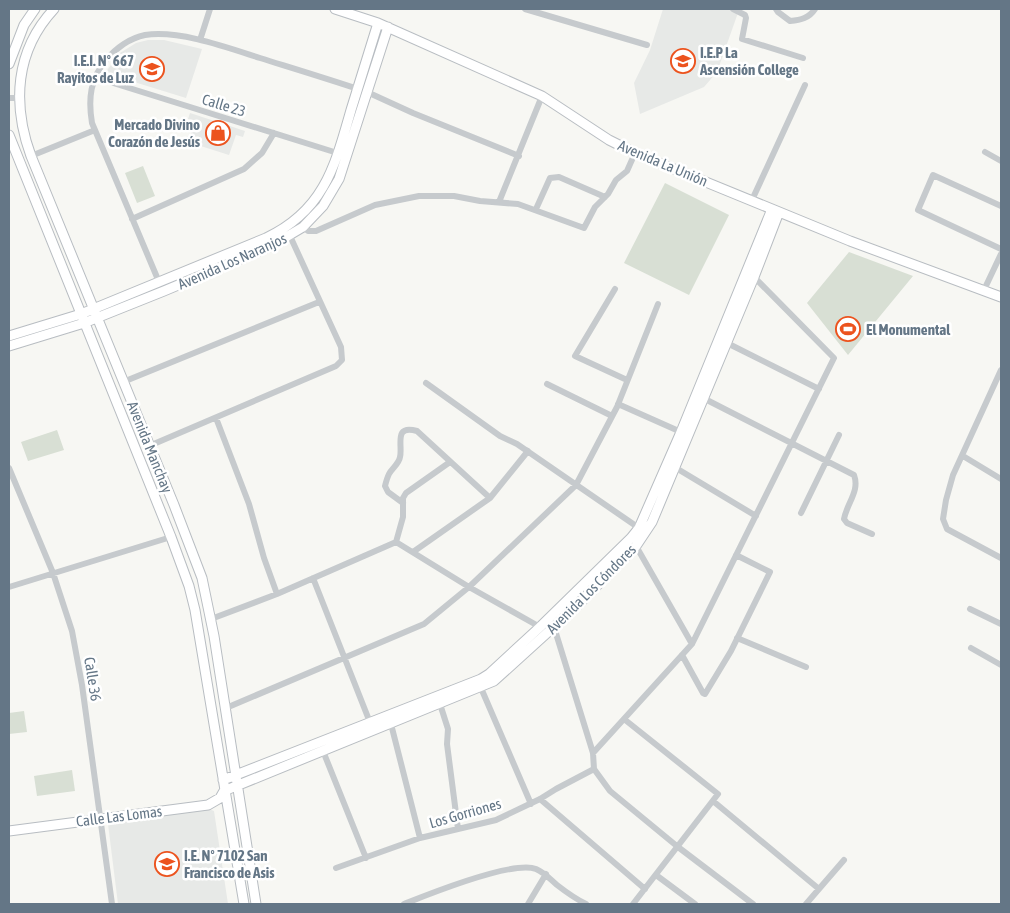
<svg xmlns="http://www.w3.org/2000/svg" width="1010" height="913" font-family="'Asap Condensed',sans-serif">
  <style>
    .built { fill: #e7e9e7 }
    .grass { fill: #d8dfd4 }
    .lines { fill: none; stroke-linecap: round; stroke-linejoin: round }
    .secondary-casing { stroke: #b8bdc2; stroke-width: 11 }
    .street { stroke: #c6cacd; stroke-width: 6 }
    .secondary { stroke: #fff; stroke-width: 9 }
    .labels { text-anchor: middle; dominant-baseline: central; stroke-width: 5; stroke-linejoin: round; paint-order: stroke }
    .poi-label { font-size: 15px; font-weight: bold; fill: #647686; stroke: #fff; text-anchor: start }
    .street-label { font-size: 15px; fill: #647686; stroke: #fff }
  </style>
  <rect width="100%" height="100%" fill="#f7f7f3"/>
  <!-- built -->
  <path class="built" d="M663,9H733L739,10L717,72L704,87L640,114L634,83L650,50Z
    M148,40H164L202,49L186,98L105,73L120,53L136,43Z
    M190,113L245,131L243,137L236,135L229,155L188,142L195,121L188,119Z
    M209,809L214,811L228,904H118L108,824Z"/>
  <!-- grass -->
  <path class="grass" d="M143,166L155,196L137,203L125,173Z
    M665,183L729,215L689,295L624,263Z
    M849,252L913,276L848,355L807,303Z
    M57,430L64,450L28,461L21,442Z
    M24,711L27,732L9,734V713Z
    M72,770L75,791L37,796L34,776Z"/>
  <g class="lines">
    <defs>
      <path id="secondary" d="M54,9C15,51 12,104 31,156L174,505L202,578L214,636L256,904
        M335,9L378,23L542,96L609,140L635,153L850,241L1001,297
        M9,64L24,25L35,9
        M9,135L171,537L189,586L195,610L244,904
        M9,336L81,314L266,238C324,211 335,166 351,110C360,81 369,52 378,23
        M9,346L84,323L164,291L271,246L303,227L323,206L339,179L388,27
        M223,780L481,679L489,674L540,627L631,538L639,528L681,432L772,209
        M9,831L208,805L220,798L224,791L494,681L579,604L636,546L652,522L754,277L779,212"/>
    </defs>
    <!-- secondary casing -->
    <use href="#secondary" class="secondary-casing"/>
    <!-- street -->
    <path class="street" d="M525,9L647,45
      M733,9L745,15L746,18L742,39L803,58
      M776,9L778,12L790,21C801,20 809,18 815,9
      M200,40L210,9
      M94,77L347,156
      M367,92L413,113L519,156
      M9,98H19
      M985,152L1001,161
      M31,156L95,130
      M752,200L805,85
      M499,202L542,96
      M1001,206L933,175L918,210L1001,249
      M536,209L550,178L559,177L605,197
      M132,219L244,169L262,153L274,133
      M303,227L308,231H316L375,205L419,196H454L480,201L518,204L584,228L595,207L608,194L616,180L627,171L635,153
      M159,282L92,123C88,99 90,78 107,59C116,48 130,38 145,35C180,30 226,47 260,58C292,68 325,78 358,89
      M615,289L575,356L627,380
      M984,290L1001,254
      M727,343L819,389
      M1001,370L953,475L946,500L943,519L947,529L1001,558
      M123,382L319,302
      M426,383L500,436L517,444L639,528
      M547,384L612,416
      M703,398L854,475C860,491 847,503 844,519L847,523L872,534
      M618,404L681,432
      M216,418L249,504L264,558L277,594
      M149,446L336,366L342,360L341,347L290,236
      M963,456L1001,479
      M671,465L756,516
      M9,468L53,573L72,631L82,685L112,904
      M403,503L388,492L385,486C386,482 387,478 389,474C392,468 399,464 400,457C403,446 393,424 417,431L490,498
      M801,513L839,435
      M396,542L469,587L540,627
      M636,546L692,644
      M413,552L490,498L528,451
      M313,578L371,725
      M9,587L171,537
      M970,609L1001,624
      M211,619L277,594L396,542L403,517V498L406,493L450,462
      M554,627L593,753L594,769L610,791L678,847L753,904
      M737,638L806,667
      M971,648L1001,665
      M682,655L703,693L705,694L731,651L770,572L736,555
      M481,688L531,804
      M440,704L448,729L447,744L458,829
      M226,708L424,624L469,587L576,485L617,407L658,304
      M624,719L718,794L633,904
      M391,724L420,838
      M323,751L366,858
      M593,753L692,644L834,358L754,277
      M540,799L645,889
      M713,801L819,889
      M336,868L420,838L496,820L540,799L556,789L594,769
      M656,875L695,904
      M404,904C429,894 513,860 536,869C545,873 550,879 557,885C566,892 576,899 586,904
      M528,904L546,874
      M806,904L844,860"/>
    <!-- secondary -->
    <use href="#secondary" class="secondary"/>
  </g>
  <!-- icons -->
  <defs>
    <symbol id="school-ring" viewBox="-11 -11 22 22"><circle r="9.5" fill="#fff" stroke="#ec531e" stroke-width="1.5"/><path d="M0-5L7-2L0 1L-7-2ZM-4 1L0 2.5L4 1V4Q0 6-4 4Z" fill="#ec531e"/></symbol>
    <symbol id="shop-ring" viewBox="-11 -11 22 22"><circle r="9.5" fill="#fff" stroke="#ec531e" stroke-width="1.5"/><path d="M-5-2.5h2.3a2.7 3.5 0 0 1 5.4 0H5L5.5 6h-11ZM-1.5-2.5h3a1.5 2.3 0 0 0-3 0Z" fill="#ec531e"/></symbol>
    <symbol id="stadium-ring" viewBox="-11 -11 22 22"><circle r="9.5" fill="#fff" stroke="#ec531e" stroke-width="1.5"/><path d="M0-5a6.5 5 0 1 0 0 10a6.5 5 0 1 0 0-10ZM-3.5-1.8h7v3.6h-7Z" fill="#ec531e"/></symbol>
  </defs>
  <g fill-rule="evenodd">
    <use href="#school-ring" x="669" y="47" width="28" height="28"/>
    <use href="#school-ring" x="138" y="55" width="28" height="28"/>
    <use href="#shop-ring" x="204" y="119" width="28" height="28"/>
    <use href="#stadium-ring" x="834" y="315" width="28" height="28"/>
    <use href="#school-ring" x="153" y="850" width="28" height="28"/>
  </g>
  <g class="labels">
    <!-- poi labels -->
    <g class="poi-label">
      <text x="700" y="52">I.E.P La<tspan x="700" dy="17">Ascensión College</tspan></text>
      <text x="134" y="60" text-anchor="end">I.E.I. N° 667<tspan x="134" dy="17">Rayitos de Luz</tspan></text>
      <text x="200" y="124" text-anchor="end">Mercado Divino<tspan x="200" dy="17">Corazón de Jesús</tspan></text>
      <text x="866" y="329">El Monumental</text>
      <text x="184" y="855">I.E. N° 7102 San<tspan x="184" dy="17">Francisco de Asis</tspan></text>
    </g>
    <!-- street labels -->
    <g class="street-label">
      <text transform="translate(224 105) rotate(17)">Calle 23</text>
      <text transform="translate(663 163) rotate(23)">Avenida La Unión</text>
      <text transform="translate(232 261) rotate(-24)">Avenida Los Naranjos</text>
      <text transform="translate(150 447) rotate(68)">Avenida Manchay</text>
      <text transform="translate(591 589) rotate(-45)">Avenida Los Cóndores</text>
      <text transform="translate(93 679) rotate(81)">Calle 36</text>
      <text transform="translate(465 813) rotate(-16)">Los Gorriones</text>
      <text transform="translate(119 816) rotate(-7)">Calle Las Lomas</text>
    </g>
  </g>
  <!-- border -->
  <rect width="1010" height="913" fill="none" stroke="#647686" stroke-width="20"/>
</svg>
